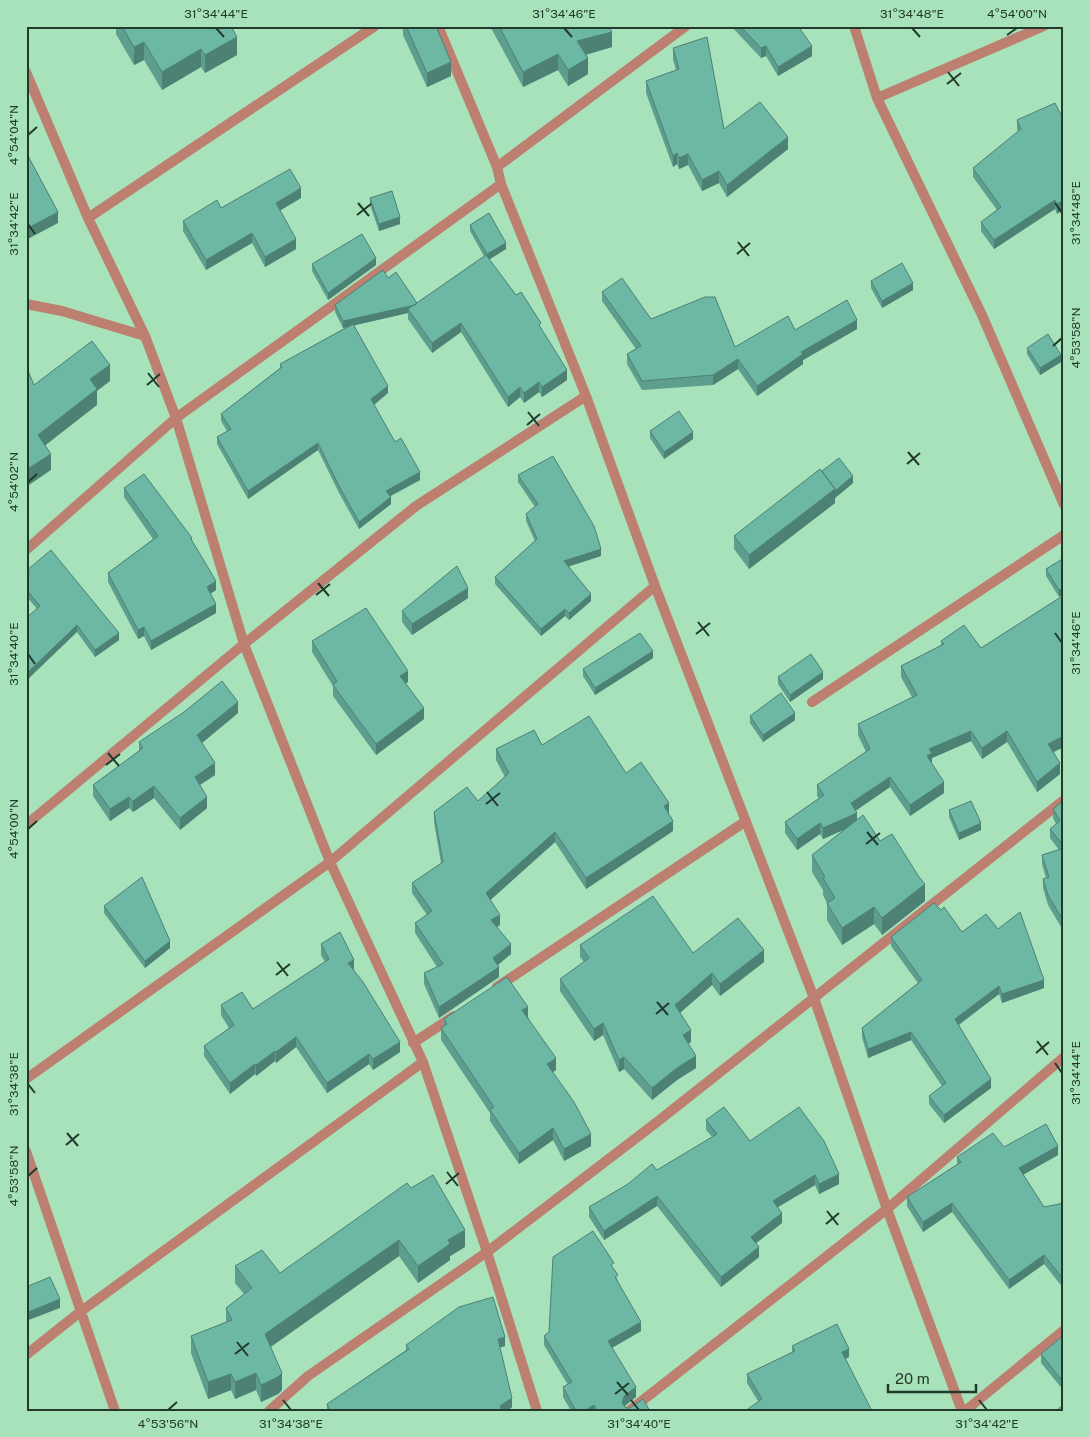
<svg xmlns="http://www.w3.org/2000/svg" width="1090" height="1437" font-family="'Public Sans',sans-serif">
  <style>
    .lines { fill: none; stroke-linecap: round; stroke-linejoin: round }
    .minor { stroke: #bd7f6f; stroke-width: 10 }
    .wall { fill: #5e9e8e }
    .shaded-wall { fill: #4c8174 }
    .building { fill: #6db8a5; stroke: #4c8174 }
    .ticks { fill: none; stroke: #223a2b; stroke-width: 2 }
    .neatline { fill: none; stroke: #223a2b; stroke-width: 2 }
    .ticks-label { font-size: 12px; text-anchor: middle; fill: #223a2b }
  </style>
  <rect width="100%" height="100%" fill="#a7e2ba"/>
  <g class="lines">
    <!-- minor -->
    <path class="minor" d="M438,26L497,167L501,184L586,396L655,586L814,998L887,1209L962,1411
      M854,26L877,98L982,315L1064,505
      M26,72L88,218L145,336L176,418L244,644L330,862L423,1062L487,1252L537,1411
      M877,98L1044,26
      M497,167L686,26
      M88,218L375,26
      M26,304L62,311L145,336
      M26,550L176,418L501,184
      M812,702L1064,535
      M26,825L244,644L416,506L586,396
      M497,987L746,821
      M413,1043L454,1016
      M26,1079L330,862L655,586
      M26,1151L115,1411
      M26,1355L80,1312L423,1062
      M269,1411L308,1376L487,1252L657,1122L1064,800
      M629,1411L887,1209L1064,1057
      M965,1411L1064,1330"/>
  </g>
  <!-- wall -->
  <path class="wall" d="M116,26H231L237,55L205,73L201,67L162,90L144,60L134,65L116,34Z
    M403,26H406L451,76L427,87L403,35Z
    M490,26H608L612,47L586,55L588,74L568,86L558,70L523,87Z
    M731,26H800V30L812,56L778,76L766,56L761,58Z
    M673,48L724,129L788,149L727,197L719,183L702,191L688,165L679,169L677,164L673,167L646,93V81L676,70L673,60Z
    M1017,120L1064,121L1057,214L1055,209L994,249L981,231V222L997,210L973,177V168L1018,132L1017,129Z
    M301,198L280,210L296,249L265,267L252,243L206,270L183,231V221L221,208Z
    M370,198L400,224L379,231L370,205Z
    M470,225L506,249L489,259L541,329L567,380L542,397L539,392L524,403L520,397L508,407L461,332L432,353L408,319V313L354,325L388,393L374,405L395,442L420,480L391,496V504L359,529L339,493L318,450L248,499L217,444V437L227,431L221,421V414L280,368V364L347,327L343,328L335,312V305L388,278L417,303L484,256L470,231Z
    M312,264L376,265L328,300L312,271Z
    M871,281L913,290L882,308L871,288Z
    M602,292L651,319L735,347L795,330L857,329L803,360V364L757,396L738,369L713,385L642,390L627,364V354L636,349L602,301Z
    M1027,348L1061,362L1040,375L1027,354Z
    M650,431L693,439L664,459L650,438Z
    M822,471L853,483L835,498V503L749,569L734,549V536Z
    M518,475L601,556L569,566L591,601L569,620L565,616L541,636L495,584V577L535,541L526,521V514L535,507L518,482Z
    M124,488L192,541L216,590L210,594L216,613L151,650L144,636L138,639L108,582V573L153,539L124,497Z
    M1064,558L1059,597L1046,576V569Z
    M26,571L119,640L95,657L77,632L37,609L26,596Z
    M1064,595V747L1054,752L1060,774L1037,792L1007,742L982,759L971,741L932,758V764L944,793L910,816L890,787L856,810L857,820L880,841L925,901L882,935L874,924L842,945L827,920V903L823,895V890L812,872V855L845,829L823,839L820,834L797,850L785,833V822L819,798L817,796V785L866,752L858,735V724L912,697L901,677V666L941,645V641L981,648Z
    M468,598L412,635L402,622V611Z
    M312,641L408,682L406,683L424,719L376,755L333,696V686L312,652Z
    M653,658L595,695L583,676V669Z
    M778,677L823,679L790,702L778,684Z
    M238,713L202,743L215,775L200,785L207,808L180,830L154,798L133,812L129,808L110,821L93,796V785L139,751V742Z
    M750,716L795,720L763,742L750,723Z
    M542,745L626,773L669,814L673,831L586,889L555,842L490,900L500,925L496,927L511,954L498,965L499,977L439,1018L424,984V973L437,967L415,933V923L427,915L412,893V883L441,863L434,822V812L478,801L505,777L496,760V749Z
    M1064,800V932L1048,905L1043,888V879L1046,878L1042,864V855L1059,850L1050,838V829L1056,824L1053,818V809Z
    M949,810L981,830L959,840L949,817Z
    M104,906L170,948L145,968L104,913Z
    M962,932L1044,988L1002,1003L999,994L959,1025L991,1088L944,1123L929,1104V1096L942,1086L911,1040L868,1058L862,1037V1028L918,983L891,946V937Z
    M321,944L354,970L400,1052L373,1070L369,1064L327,1093L296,1047L276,1063L275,1061L256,1076L255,1074L230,1094L204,1056V1046L229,1028L221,1015V1005L253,1009L325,962L321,955Z
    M580,945L693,953L764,962L720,996L712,985L680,1013L691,1042L688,1044L696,1068L677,1080L652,1100L624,1069L619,1072L603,1035L594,1041L560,991V979L584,962L580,957Z
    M528,1017L556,1070L553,1072L591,1146L564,1161L553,1140L519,1164L490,1121V1113L441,1040V1028L444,1026V1019Z
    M706,1120L839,1184L819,1194L815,1185L778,1207L782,1223L756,1243L759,1257L721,1287L657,1206L604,1240L589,1217V1207L657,1170L712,1137L706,1130Z
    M1004,1147L1058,1155L1023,1175L1044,1207L1064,1203V1289L1044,1264L1009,1289L952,1212L923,1232L907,1206V1197L957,1165V1157Z
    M411,1188L465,1247L450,1256V1260L418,1283L399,1256L270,1347L282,1390L278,1394L261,1402L256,1390L235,1399L231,1390L208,1399L191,1353V1336L226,1322V1308L244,1294L235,1283V1266L280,1273Z
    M614,1269L618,1282L641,1331L612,1348L636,1397L625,1406L626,1408L650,1411H571L563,1397V1387L568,1385L544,1345V1336L549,1332Z
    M1064,1335V1391L1041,1363V1354Z
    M406,1345L505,1346L500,1347L512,1407L507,1411H327V1404L406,1350Z
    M792,1346L849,1357L758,1401L747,1383V1374L792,1352Z"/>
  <!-- shaded-wall -->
  <path class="shaded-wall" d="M612,32V47L577,57V41Z
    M237,37V55L205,73V55Z
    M144,42V60L134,65V47Z
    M766,46V56L761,58V48Z
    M812,46V56L778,76V67Z
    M201,49V67L162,90V72Z
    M558,54V70L523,87V72Z
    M588,58V74L568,86V70Z
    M451,62V76L427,87V73Z
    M788,137V149L727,197V185Z
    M677,153V164L673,167V156Z
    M688,154V165L679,169V158Z
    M719,171V183L702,191V180Z
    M301,188V198L276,213V203Z
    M1055,200V209L994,249V240Z
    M1064,200V209L1057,214V204Z
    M58,212V223L26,240V229Z
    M400,217V224L379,231V224Z
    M252,233V243L206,270V260Z
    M296,239V249L265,267V257Z
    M27,242V253L26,254V243Z
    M506,243V249L487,261V254Z
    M376,258V265L328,300V293Z
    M913,283V290L882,308V301Z
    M418,304L408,309V313L343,328V321Z
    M857,320V329L803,360V364L757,396V386L801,352Z
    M461,323V332L432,353V343Z
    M1061,355V362L1040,375V368Z
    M738,359V369L713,385V375Z
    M110,365V381L97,391V405L38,451V435L90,379Z
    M567,370V380L542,397V387Z
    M539,382V392L524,403V393Z
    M388,386V393L371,407V399Z
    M520,387V397L508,407V397Z
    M693,432V439L664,459V452Z
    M318,443V450L248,499V491Z
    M51,454V470L26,487V470Z
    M420,472V480L386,498V491Z
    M853,476V483L835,498V503L749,569V555L835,489Z
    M391,497V504L359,529V522Z
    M601,549V556L564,568V561Z
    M216,581V590L207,596V587Z
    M1064,587V594L1059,597V590Z
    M468,588V598L412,635V624Z
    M591,594V601L569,620V613Z
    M216,604V613L151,650V641Z
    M565,609V616L541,636V629Z
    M77,625V632L26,681V674Z
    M144,627V636L138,639V630Z
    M119,633V640L95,657V650Z
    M653,651V658L595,695V688Z
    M408,671V682L400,687V676Z
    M823,672V679L790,702V695Z
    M238,702V713L197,747V735Z
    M424,708V719L376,755V744Z
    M795,713V720L763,742V735Z
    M971,731V741L932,758V764L927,756L929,749Z
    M1007,731V742L982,759V748Z
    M1064,736V747L1048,754V744Z
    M215,763V775L195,788V777Z
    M1060,763V774L1037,792V782Z
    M890,777V787L851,814V803Z
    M944,782V793L910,816V805Z
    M154,786V798L133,812V801Z
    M129,797V808L110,821V809Z
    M207,797V808L180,830V818Z
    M669,803V814L664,806Z
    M857,813V824L823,839V828Z
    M673,821V831L586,889V878Z
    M820,823V834L797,850V839Z
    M981,823V830L959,840V833Z
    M555,832V842L486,904V893Z
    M925,884V901L882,935V918Z
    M874,907V924L842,945V928Z
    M500,915V925L491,931V920Z
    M170,941V948L145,968V961Z
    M511,944V954L493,969V958Z
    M764,950V962L720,996V984Z
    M354,960V970L348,963Z
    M499,967V977L439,1018V1007Z
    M712,973V985L675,1017V1005Z
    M1044,980V988L1002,1003V994Z
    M999,986V994L955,1027V1019Z
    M528,1007V1019L522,1010Z
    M603,1023V1035L594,1041V1029Z
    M691,1030V1042L683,1047V1035Z
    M911,1032V1040L868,1058V1049Z
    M296,1037V1047L276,1063V1052Z
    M400,1042V1052L373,1070V1059Z
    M275,1051V1061L256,1076V1065Z
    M369,1054V1064L327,1093V1083Z
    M696,1056V1068L677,1080L652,1100V1088L677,1068Z
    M624,1057V1069L619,1072V1060Z
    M556,1058V1070L547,1076V1064Z
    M255,1064V1074L230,1094V1083Z
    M991,1079V1088L944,1123V1115Z
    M553,1128V1140L519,1164V1153Z
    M591,1134V1146L564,1161V1149Z
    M1058,1146V1155L1019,1177V1168Z
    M839,1174V1184L819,1194V1184Z
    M815,1175V1185L773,1210V1201Z
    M657,1196V1206L604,1240V1231Z
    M952,1203V1212L923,1232V1222Z
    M782,1213V1223L751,1247V1237Z
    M465,1230V1247L450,1256V1260L418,1283V1266L448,1240Z
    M399,1240V1256L265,1351V1334Z
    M759,1247V1257L721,1287V1277Z
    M1044,1255V1264L1009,1289V1280Z
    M60,1299V1308L26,1321V1313Z
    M641,1322V1331L608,1350V1341Z
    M505,1337V1346L498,1348V1339Z
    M849,1349V1357L842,1361V1352Z
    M256,1373V1390L235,1399V1382Z
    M282,1373V1390L278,1394L261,1402V1385Z
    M231,1374V1390L208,1399V1382Z
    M636,1387V1397L624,1406L622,1403L624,1396Z
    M512,1398V1407L507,1411H499L500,1406Z
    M594,1405V1411H584Z"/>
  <!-- building -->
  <path class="building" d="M122,26H231L237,37L205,55L201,49L162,72L144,42L134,47Z
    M406,26H436L451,62L427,73Z
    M499,26H608L612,32L577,41L588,58L568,70L558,54L523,72Z
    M740,26H798L812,46L778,67L766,46L761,48Z
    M707,37L724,129L760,102L788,137L727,185L719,171L702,180L688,154L679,158L677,153L673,156L646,81L679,69L673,48Z
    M1055,103L1064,121V200L1057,204L1055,200L994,240L981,222L1001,207L973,168L1021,129L1017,120Z
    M26,154H27L58,212L26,229Z
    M290,169L301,188L276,203L296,239L265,257L252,233L206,260L183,221L217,200L221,208Z
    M392,191L400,217L379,224L370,198Z
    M489,213L506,243L487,254L470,225Z
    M362,234L376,258L328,293L312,264Z
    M486,255L516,295L521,292L541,323L539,325L567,370L542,387L539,382L524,393L520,387L508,397L461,323L432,343L408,309Z
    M902,263L913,283L882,301L871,281Z
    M383,270L388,278L396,272L417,303L415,305L343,321L335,305Z
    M622,278L651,319L705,297H715L735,347L788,316L795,330L847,300L857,320L801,352L803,354L757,386L738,359L713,375L642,381L627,354L641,346L602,292Z
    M353,324L388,386L371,399L395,442L401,438L420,472L386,491L391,497L359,522L339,486L318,443L248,491L217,437L231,429L221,414L282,367L280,364Z
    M1048,334L1061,355L1040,368L1027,348Z
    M92,341L110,365L90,379L97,389L38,435L51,454L26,470V366L34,385Z
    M679,411L693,432L664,452L650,431Z
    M553,456L594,526L601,549L564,561L591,594L569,613L565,609L541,629L495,577L537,539L526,514L538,504L518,475Z
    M839,458L853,476L835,491V489L822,471Z
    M820,469L835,489L749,555L734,536Z
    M144,474L192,538L191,539L216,581L207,587L216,604L151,641L144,627L138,630L108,573L158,536L124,488Z
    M51,550L119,633L95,650L77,625L26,674V618L40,606L26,589V571Z
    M1064,558V587L1059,590L1046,569Z
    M457,566L468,588L412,624L402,611Z
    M1064,595V736L1048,744L1060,763L1037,782L1007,731L982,748L971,731L929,749L932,753L927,756L944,782L910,805L890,777L851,803L857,813L823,828L820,823L797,839L785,822L824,795L817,785L870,749L858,724L917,695L901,666L944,644L941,641L964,625L981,648Z
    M366,608L408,671L400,676L424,708L376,744L333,685L337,681L312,641Z
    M640,633L653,651L595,688L583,669Z
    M811,654L823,672L790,695L778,677Z
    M222,681L238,702L197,735L215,763L195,777L207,797L180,818L154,786L133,801L129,797L110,809L93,785L143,748L139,742L184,712Z
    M781,693L795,713L763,735L750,716Z
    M589,716L626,773L641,762L669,803L664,806L673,821L586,878L555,832L486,893L500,915L491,920L511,944L493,958L499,967L439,1007L424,973L443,964L415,923L432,911L412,883L443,862L434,812L467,787L478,801L509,773L496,749L534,730L542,745Z
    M1064,800V846L1050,829L1060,821L1053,809Z
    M971,801L981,823L959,833L949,810Z
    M863,815L880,841L892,834L919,877L925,884L882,918L874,907L842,928L827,903L835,898L823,878L825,877L812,855Z
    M1064,848V922L1048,895L1043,879L1049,877L1042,855Z
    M142,877L170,941L145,961L104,906Z
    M653,896L693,953L738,918L764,950L720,984L712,973L675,1005L691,1030L683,1035L696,1056L677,1068L652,1088L624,1057L619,1060L603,1023L594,1029L560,979L589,958L580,945Z
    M934,903L941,910L944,907L962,932L986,914L998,929L1020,912L1044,980L1002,994L999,986L955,1019L991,1079L944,1115L929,1096L946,1083L911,1032L868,1049L862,1028L922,980L891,937Z
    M340,932L354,960L348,963L363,982L400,1042L373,1059L369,1054L327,1083L296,1037L276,1052L275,1051L256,1065L255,1064L230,1083L204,1046L234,1025L221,1005L242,992L253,1009L329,959L321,944Z
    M507,977L528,1007L522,1010L556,1058L547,1064L574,1102L591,1134L564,1149L553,1128L519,1153L490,1110L494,1107L441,1028L447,1024L444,1019Z
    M724,1107L750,1141L799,1107L824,1141L839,1174L819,1184L815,1175L773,1201L782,1213L751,1237L759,1247L721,1277L657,1196L604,1231L589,1207L628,1184L652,1164L657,1170L717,1134L706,1120Z
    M1046,1124L1058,1146L1019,1168L1044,1207L1064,1203V1280L1044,1255L1009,1280L952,1203L923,1222L907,1197L961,1162L957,1157L993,1133L1004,1147Z
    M433,1175L465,1230L448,1240L450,1244L418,1266L399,1240L265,1334L282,1373L278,1377L261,1385L256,1373L235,1382L231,1374L208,1382L191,1336L232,1320L226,1308L252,1288L235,1266L262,1250L280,1273L407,1183L411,1188Z
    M593,1231L614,1263L611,1265L618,1275L615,1277L641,1322L608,1341L636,1387L624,1396L622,1403L626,1408H630L643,1399L650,1411H598L594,1405L584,1411H576L563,1387L572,1382L544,1336L549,1332L553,1257Z
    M50,1277L60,1299L26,1313V1287Z
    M493,1297L505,1337L498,1339L512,1398L500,1406L501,1408L499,1410V1411H330L327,1404L409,1349L406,1345L459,1307Z
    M837,1324L849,1349L842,1352L872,1411H745L762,1399L747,1374L795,1351L792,1346Z
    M1064,1335V1383L1041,1354Z
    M1064,1404V1411H1056Z"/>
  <!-- ticks -->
  <path class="ticks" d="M216,28L224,37M564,28L572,37M912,28L920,37M1007,35L1017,28M948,72L959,86M947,84L961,73M28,135L37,127M358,203L369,216M1055,203L1062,213M357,215L371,204M28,224L35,234M738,242L749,256M737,254L750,243M1053,346L1062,338M148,373L159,387M147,385L160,374M528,412L539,426M527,425L540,414M908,452L919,465M907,464L920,453M28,482L37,474M318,583L329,596M316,595L330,584M698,622L709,636M1055,633L1062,643M696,634L710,623M28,654L35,664M108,753L119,766M106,765L120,754M487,792L498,806M486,804L500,793M28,829L37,821M867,832L878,845M866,844L880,833M277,962L288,976M276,975L290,964M657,1002L668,1015M656,1014L669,1003M1037,1041L1048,1055M1036,1053L1049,1042M1055,1063L1062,1073M28,1084L35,1093M67,1133L78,1146M66,1145L79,1134M447,1172L458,1186M28,1176L37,1168M446,1184L459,1173M827,1211L838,1225M826,1224L839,1213M237,1342L248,1356M235,1354L249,1343M617,1382L628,1395M615,1394L629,1383M283,1400L291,1410M631,1400L639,1410M979,1400L987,1410M168,1410L177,1402"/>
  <!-- border -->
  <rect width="1090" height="1437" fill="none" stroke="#a7e2ba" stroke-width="55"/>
  <!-- scale -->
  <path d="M888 1384v8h88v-8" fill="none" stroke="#223a2b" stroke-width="2.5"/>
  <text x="895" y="1384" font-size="15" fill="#223a2b" stroke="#a7e2ba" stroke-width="4" paint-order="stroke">20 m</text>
  <rect x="28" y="28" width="1034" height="1382" class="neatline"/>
  <g class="ticks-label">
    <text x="216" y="18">31°34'44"E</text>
    <text x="564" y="18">31°34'46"E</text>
    <text x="912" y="18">31°34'48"E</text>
    <text x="1017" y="18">4°54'00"N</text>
    <text transform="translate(14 135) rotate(-90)" y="4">4°54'04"N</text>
    <text transform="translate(1076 213) rotate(-90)" y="4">31°34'48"E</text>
    <text transform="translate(14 224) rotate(-90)" y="4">31°34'42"E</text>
    <text transform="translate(1076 338) rotate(-90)" y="4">4°53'58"N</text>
    <text transform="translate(14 482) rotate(-90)" y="4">4°54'02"N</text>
    <text transform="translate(1076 643) rotate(-90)" y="4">31°34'46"E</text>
    <text transform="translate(14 654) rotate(-90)" y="4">31°34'40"E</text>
    <text transform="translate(14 829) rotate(-90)" y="4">4°54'00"N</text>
    <text transform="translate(1076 1073) rotate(-90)" y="4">31°34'44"E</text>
    <text transform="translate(14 1084) rotate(-90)" y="4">31°34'38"E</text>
    <text transform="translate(14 1176) rotate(-90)" y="4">4°53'58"N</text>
    <text x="168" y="1428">4°53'56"N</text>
    <text x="291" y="1428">31°34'38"E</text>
    <text x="639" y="1428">31°34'40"E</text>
    <text x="987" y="1428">31°34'42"E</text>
  </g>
</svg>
